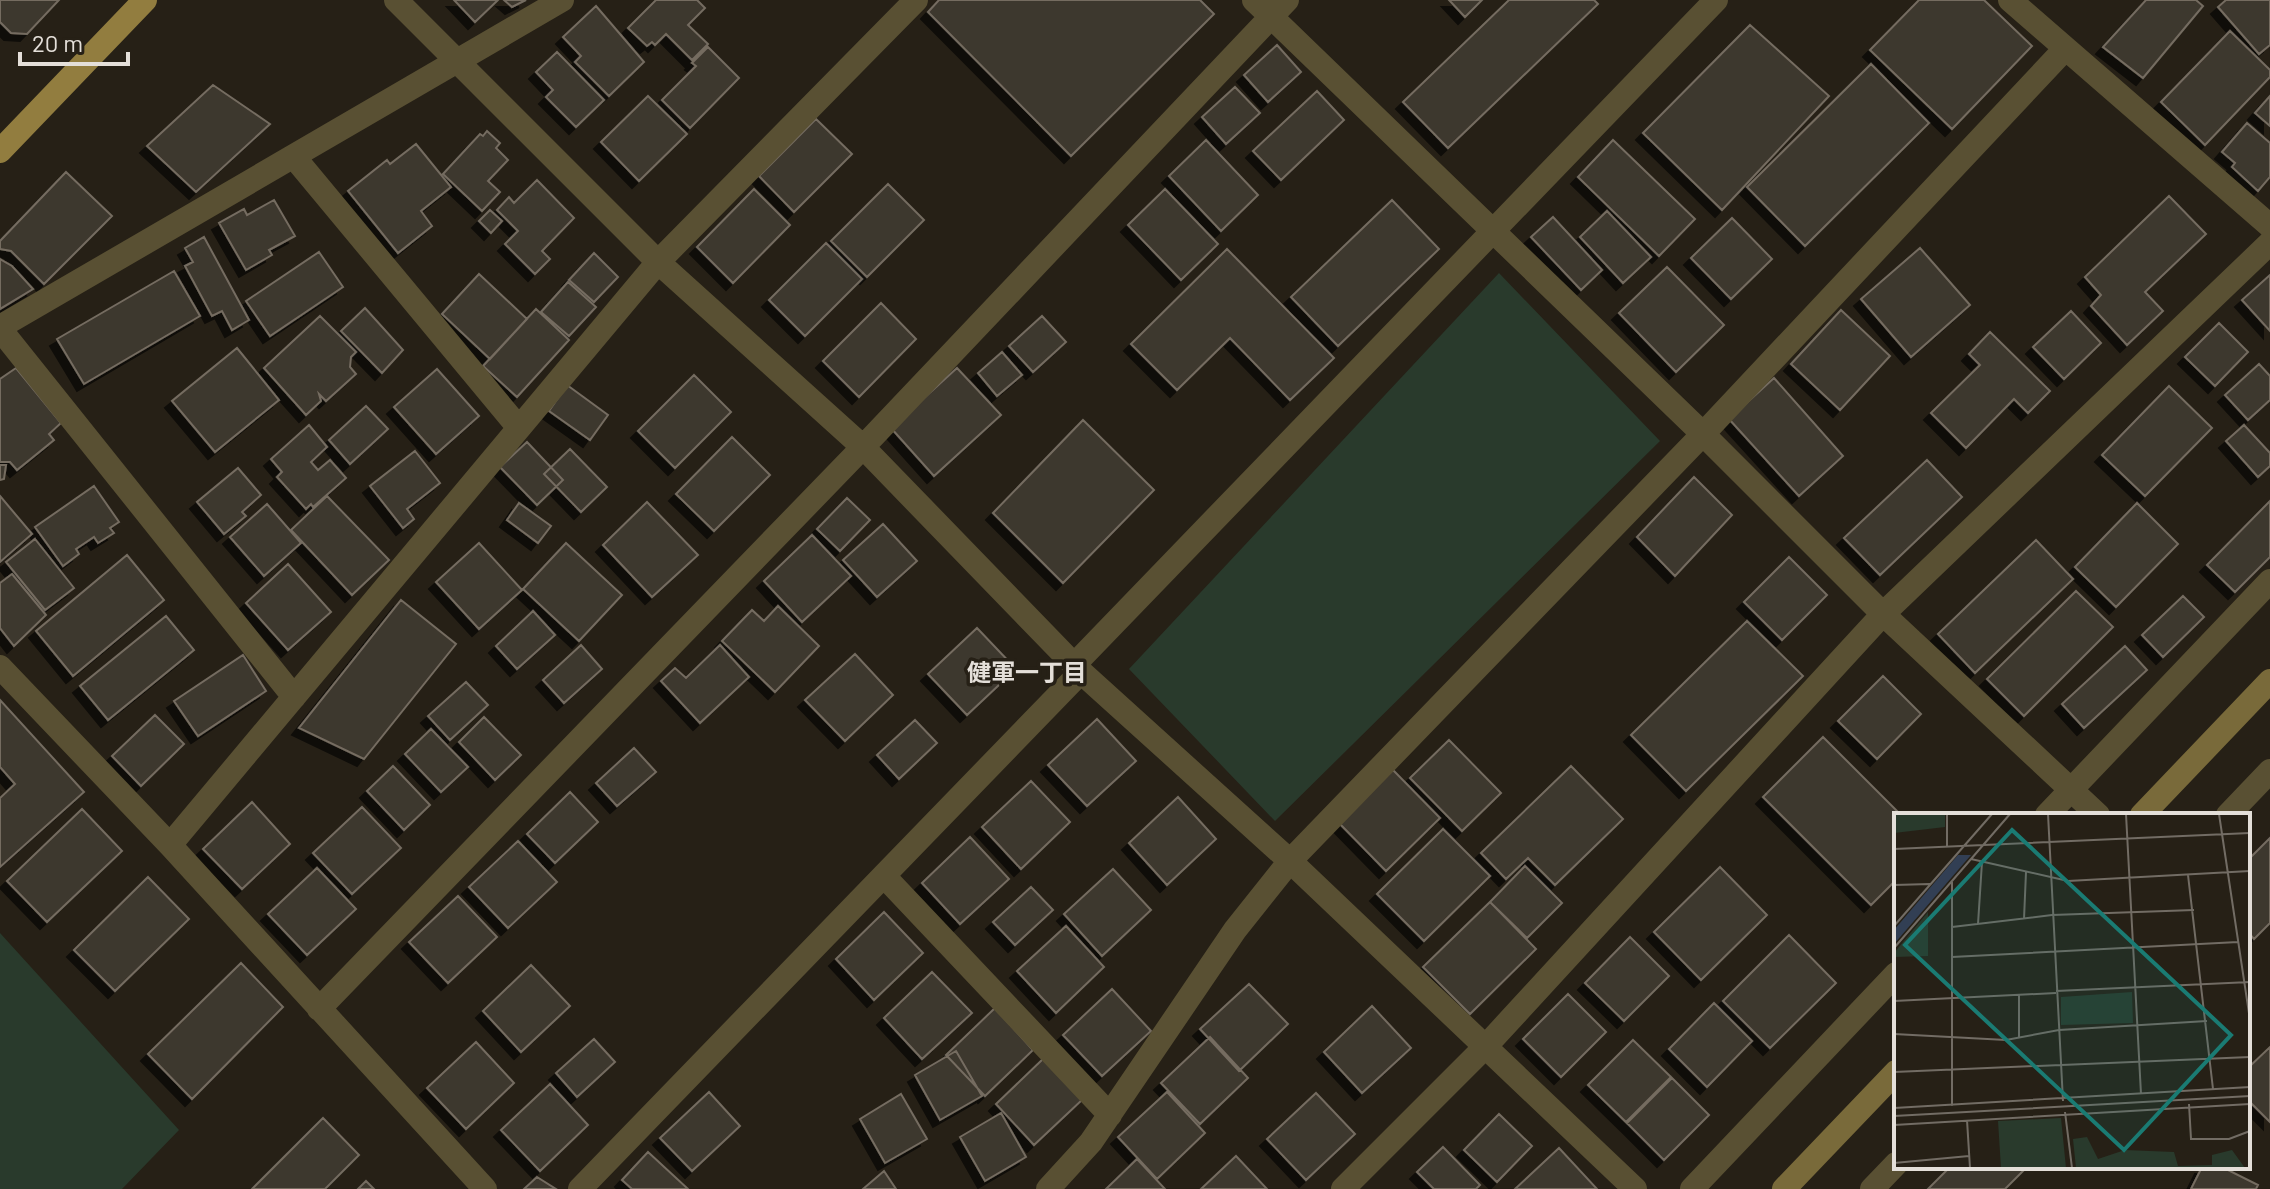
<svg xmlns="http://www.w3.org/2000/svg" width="2270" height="1189" font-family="Barlow,'Noto Sans JP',sans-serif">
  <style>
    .green { fill: #293a2c }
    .building { fill: #3e372d; stroke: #746c61; stroke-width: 2; filter: url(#shadow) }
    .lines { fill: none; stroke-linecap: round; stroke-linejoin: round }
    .street { stroke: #595033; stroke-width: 24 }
    .secondary { stroke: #796a3a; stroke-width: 24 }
    .primary { stroke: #927d3f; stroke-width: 24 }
    .labels { text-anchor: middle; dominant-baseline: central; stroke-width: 7; stroke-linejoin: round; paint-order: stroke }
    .neighbourhood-label { font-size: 24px; font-weight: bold; fill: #e4dfd9; stroke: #262016 }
    .inset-road { fill: none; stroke: #726c64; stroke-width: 2 }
    .view { fill: #1a7b73; fill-opacity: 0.15; stroke: #1a7b73; stroke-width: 4 }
    .inset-edge { fill: none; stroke: #e4dfd9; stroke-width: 4 }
  </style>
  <defs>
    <filter id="shadow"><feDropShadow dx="-7" dy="7" stdDeviation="0" flood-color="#0009"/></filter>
  </defs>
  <rect width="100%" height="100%" fill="#262016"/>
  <!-- green -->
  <path class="green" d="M1499,273L1660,441L1275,821L1129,669Z
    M0,933L179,1130L122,1189H0Z"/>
  <!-- building -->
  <path class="building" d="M0,0H59L27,34L11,33L0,22Z
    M454,0H498L475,22Z
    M504,0H526L512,7Z
    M656,0H697L705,8L688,25L708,44L692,60L666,34L655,45L652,42L647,46L628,28Z
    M939,0H1200L1214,14L1071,156L928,12Z
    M1449,0H1482L1465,17Z
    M1509,0H1594L1598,4L1448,148L1403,102Z
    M1919,0H1984L2032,46L1952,129L1870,50Z
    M2146,0H2196L2203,6L2143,78L2103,47Z
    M2226,0H2270V45L2259,54L2218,7Z
    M596,6L644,62L609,96L575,62L581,56L563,37Z
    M1750,25L1829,96L1722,210L1643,133Z
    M2230,31L2270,70V77L2205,145L2161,102Z
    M1277,45L1301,72L1268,102L1244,75Z
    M708,47L739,78L690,128L662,100L696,66L692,63Z
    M557,52L604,100L576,127L546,97L553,90L536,72Z
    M1871,64L1929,123L1805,246L1747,187Z
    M213,85L270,124L196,192L147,146Z
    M1235,87L1260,113L1226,144L1202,117Z
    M1317,91L1344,120L1281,180L1253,151Z
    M648,96L687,134L639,181L601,142Z
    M2270,96V126L2255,113Z
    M816,119L852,154L794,212L759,176Z
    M2247,123L2270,143V177L2258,191L2232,167L2235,163L2222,152Z
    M487,131L500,143L496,148L508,160L488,181L500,192L482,211L443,174L480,134L483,136Z
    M1206,140L1258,195L1221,231L1169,176Z
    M1613,140L1695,219L1659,256L1578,177Z
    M416,144L451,187L421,211L432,226L398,253L348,191L387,160L390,164Z
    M66,172L112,216L44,284L11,251L0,249V241Z
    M537,180L574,218L542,251L550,259L535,274L505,244L518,231L497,210L509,197L514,203Z
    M888,184L924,220L867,277L831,241Z
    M754,189L790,225L733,283L697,247Z
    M1165,189L1218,244L1181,280L1128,225Z
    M2169,196L2206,234L2145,292L2163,311L2127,345L2091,306L2101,295L2085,277Z
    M274,200L295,236L269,250L272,255L246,270L219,223L244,209L247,215Z
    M1392,200L1439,249L1338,346L1291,297Z
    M490,210L502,221L491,233L479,221Z
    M1607,211L1651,257L1623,283L1580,237Z
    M1553,217L1602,270L1581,290L1531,237Z
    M1732,218L1772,259L1731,299L1691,258Z
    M204,237L249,320L232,330L222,311L212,316L185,266L193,262L185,248Z
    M826,243L862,279L805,336L769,300Z
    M1920,248L1970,305L1911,357L1861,299Z
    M1227,249L1334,358L1290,400L1230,338L1177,390L1131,344Z
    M319,252L343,287L270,336L246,301Z
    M594,253L618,277L594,302L569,280Z
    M0,259L12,266L33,289L0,309Z
    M1667,267L1724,325L1676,372L1619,313Z
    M174,271L200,316L84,384L57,339Z
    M479,274L527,319L490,359L442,314Z
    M2270,275V331L2242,300Z
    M568,282L596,307L569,336L541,312Z
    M881,303L916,339L859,397L823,361Z
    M365,308L403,350L382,373L341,331Z
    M536,309L569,340L517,397L483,366Z
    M1841,310L1890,356L1840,410L1791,364Z
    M2071,311L2101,343L2064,379L2033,347Z
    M320,316L356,352L351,357L350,367L356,374L326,401L319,394L321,401L306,415L264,368Z
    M1042,316L1066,342L1033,372L1009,346Z
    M2219,323L2248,352L2215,386L2185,357Z
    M1990,332L2050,391L2028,413L2014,399L1966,448L1931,413L1980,365L1969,354Z
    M237,348L279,400L215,452L172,401Z
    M1002,352L1022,375L997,396L978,373Z
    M2259,364L2270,376V400L2248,420L2225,395Z
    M16,368L61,423L49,434L54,440L17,470L10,462H0V379Z
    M957,368L1001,415L934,476L891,428Z
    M437,369L479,416L436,454L394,407Z
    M694,375L731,412L675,468L638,431Z
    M1774,378L1843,456L1799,496L1729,419Z
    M567,385L608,415L590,440L549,411Z
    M2169,386L2212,428L2145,496L2102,455Z
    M366,406L388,429L350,464L329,440Z
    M1083,420L1154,490L1063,583L993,513Z
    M309,425L327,447L311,462L318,470L330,460L346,478L313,507L311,504L306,509L277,477L282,472L271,459Z
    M2244,425L2270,453V466L2258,477L2226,441Z
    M732,437L770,475L714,531L676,494Z
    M527,442L563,480L537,505L500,467Z
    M570,449L607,487L581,512L544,474Z
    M415,451L440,483L407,509L414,519L403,528L370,486Z
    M1927,460L1962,497L1880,575L1844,538Z
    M0,465H6L4,479L0,480Z
    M238,468L261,495L242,512L246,516L224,534L197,502Z
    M1694,477L1732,515L1675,576L1637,537Z
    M94,486L119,522L110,528L114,533L98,543L94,537L76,549L79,554L63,566L35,527Z
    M0,496L32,534L0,562Z
    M327,496L389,560L352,595L291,530Z
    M847,498L870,520L840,551L817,529Z
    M2270,501V557L2235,592L2207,565Z
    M647,502L698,555L652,597L603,545Z
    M519,503L551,526L538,543L507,520Z
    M2137,503L2178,544L2116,607L2075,567Z
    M267,504L301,543L264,576L230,537Z
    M883,524L917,561L877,597L843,560Z
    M812,535L851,576L802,622L764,581Z
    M35,539L74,588L45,610L6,562Z
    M2036,540L2073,579L1975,673L1938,634Z
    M479,543L522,590L479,629L436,582Z
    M566,543L622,595L579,641L523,589Z
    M127,555L164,600L73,676L36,631Z
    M1789,557L1827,595L1782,640L1744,602Z
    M288,564L331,612L288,650L246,603Z
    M12,574L46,615L14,646L0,628V583Z
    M2076,591L2113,627L2024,716L1987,679Z
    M2183,596L2204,617L2163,657L2142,635Z
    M401,600L456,644L364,759L299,728Z
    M778,606L819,646L775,692L722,641L752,610L764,621Z
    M533,611L555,635L517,669L496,646Z
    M166,616L194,650L108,720L80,686Z
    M1747,621L1803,676L1686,791L1631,735Z
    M977,628L1016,669L967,715L928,674Z
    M581,645L602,669L564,703L543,680Z
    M720,645L749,677L700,723L661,681L675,668L686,678Z
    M2125,646L2147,670L2084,728L2062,704Z
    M855,654L893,695L845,741L805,700Z
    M243,655L266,691L198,736L174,701Z
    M1883,676L1921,714L1877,759L1838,721Z
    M466,682L488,705L450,740L428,716Z
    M0,700L84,792L0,867V798L15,784L0,767Z
    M155,715L184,744L141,786L112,756Z
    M484,717L521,755L495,780L459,742Z
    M1097,719L1136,761L1087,806L1048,765Z
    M915,720L937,743L899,779L877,755Z
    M431,729L468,767L441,792L405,754Z
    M1823,737L1901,815H1896V880L1871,905L1763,797Z
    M1449,740L1501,793L1462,831L1410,778Z
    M634,748L656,772L617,806L596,783Z
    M393,766L430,805L404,830L367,791Z
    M1571,766L1623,819L1555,885L1528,858L1506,879L1481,853Z
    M1393,770L1440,818L1386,871L1339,823Z
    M1031,781L1070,822L1021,869L982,827Z
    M570,792L598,822L555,863L527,834Z
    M1178,797L1216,839L1167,885L1129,843Z
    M252,802L290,844L242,889L203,849Z
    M362,807L401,848L352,894L313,853Z
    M82,809L122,851L47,922L7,881Z
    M1443,829L1490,876L1424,941L1377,894Z
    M970,837L1009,879L960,924L922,883Z
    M2270,838V923L2254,939L2248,932V860Z
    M518,841L557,882L508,928L469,887Z
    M1525,866L1562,903L1527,938L1490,902Z
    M1720,867L1767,915L1701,980L1654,932Z
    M317,868L356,909L307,955L268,914Z
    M1113,869L1151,910L1102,956L1064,914Z
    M148,877L189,919L115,991L74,950Z
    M1031,887L1053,910L1015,945L993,922Z
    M458,896L497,937L448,983L409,942Z
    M1490,902L1536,949L1470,1014L1423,967Z
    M884,912L923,953L874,1000L836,959Z
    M1066,926L1104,967L1056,1013L1017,971Z
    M1789,935L1836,983L1770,1048L1723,1001Z
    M1630,937L1669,976L1624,1021L1585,983Z
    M241,963L283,1007L192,1099L148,1054Z
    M531,965L570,1006L521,1052L483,1011Z
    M932,972L972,1013L922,1059L884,1018Z
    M1249,984L1288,1024L1239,1071L1200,1029Z
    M1112,989L1151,1031L1102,1076L1063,1035Z
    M1568,994L1606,1032L1561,1077L1523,1039Z
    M1714,1003L1752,1041L1707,1087L1669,1049Z
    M1372,1006L1411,1048L1362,1093L1324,1052Z
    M995,1008L1033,1050L985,1096L946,1055Z
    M1210,1037L1248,1078L1200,1124L1161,1083Z
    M594,1039L615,1062L577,1097L556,1073Z
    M1633,1040L1672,1078L1627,1123L1588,1085Z
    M476,1042L514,1083L466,1129L427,1088Z
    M2270,1047V1122L2248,1100V1068Z
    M956,1051L982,1096L940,1120L915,1075Z
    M1044,1058L1083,1099L1034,1145L996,1104Z
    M1671,1077L1709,1115L1664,1160L1626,1122Z
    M550,1084L588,1125L540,1171L501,1130Z
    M709,1092L740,1126L692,1171L660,1138Z
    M1167,1092L1205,1133L1157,1179L1118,1137Z
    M1316,1093L1355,1134L1306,1180L1267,1139Z
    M901,1094L927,1139L885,1163L860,1119Z
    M1001,1113L1026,1157L985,1181L960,1137Z
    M1499,1114L1532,1146L1497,1182L1464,1150Z
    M323,1118L359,1155L325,1189H252Z
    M1443,1147L1480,1185L1476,1189H1434L1417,1172Z
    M1559,1148L1597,1189H1515Z
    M648,1152L688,1189H632L622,1180Z
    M1236,1156L1267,1189H1201Z
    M1137,1159L1165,1189H1106Z
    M1950,1167H2027L2005,1189H1928Z
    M2202,1167H2222L2258,1185L2256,1189H2191Z
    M884,1171L896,1189H863Z
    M537,1177L556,1189H524Z
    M366,1181L374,1189H358Z"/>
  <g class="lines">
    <!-- street -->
    <path class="street" d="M396,0L658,262L863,447L1081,672L1290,861L1635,1189
      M1254,0L1703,434L1883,614L2098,815
      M2010,0L2270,226
      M294,157L519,428
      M0,327L562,0
      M0,329L294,697
      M1074,665L1716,0
      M0,667L170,845L485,1189
      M2047,815L2270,581
      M2228,815L2270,771
      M170,845L658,262L916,0
      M884,876L1110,1115
      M319,1009L863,447L1287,0
      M580,1189L1081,672
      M1048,1189L1091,1142L1235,930L1290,861L1703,434L2064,50
      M1343,1189L1486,1046L1883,614L2270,243
      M1692,1189L1896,974
      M1872,1189L1896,1164"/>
    <!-- secondary -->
    <path class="secondary" d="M2142,815L2270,681
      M1784,1189L1896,1072"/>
    <!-- primary -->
    <path class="primary" d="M0,151L145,0"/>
  </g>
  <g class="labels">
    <!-- neighbourhood labels -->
    <g class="neighbourhood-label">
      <text x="1027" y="671">健軍一丁目</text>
    </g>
  </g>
  <!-- overview -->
  <g transform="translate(1894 813)">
    <rect width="356" height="356" fill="#262016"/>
    <path d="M0,1H51V14L0,20ZM34,99V143L0,144V140ZM238,179L239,210L167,212V184ZM167,305L172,355H107L104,308ZM193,324L204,346L231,337L280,339L284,353L318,352V342L338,337L351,355H182L179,326Z" fill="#293a2c"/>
    <path d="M64,42H77L0,131V117Z" fill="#323f54"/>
    <path class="inset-road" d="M53,1V34M154,1L169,288M232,1L247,281M325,1L356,207M0,36L356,20M77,46L174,68L356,58M294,62L319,276M58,69V293M0,72L36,71M130,106L132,59M84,111L88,49M0,113L98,1M58,114L158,102L300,97M0,135L116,1M58,144L344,129M162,178L356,169M125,182V225M0,188L162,180M0,221L112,227L165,217L313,208M0,259L356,244M295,291L297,326H335L356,318M0,295L356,274M171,299L178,355M0,303L356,283M73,307L76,355M0,312L356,291M0,350L75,343"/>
    <path class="view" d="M118,17L337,222L230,337L11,132Z"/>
    <rect width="356" height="356" class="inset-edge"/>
  </g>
  <!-- scale -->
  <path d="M20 52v12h108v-12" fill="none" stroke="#e4dfd9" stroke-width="4"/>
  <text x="32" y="52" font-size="24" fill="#e4dfd9" stroke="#262016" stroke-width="6" paint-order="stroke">20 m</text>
</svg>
